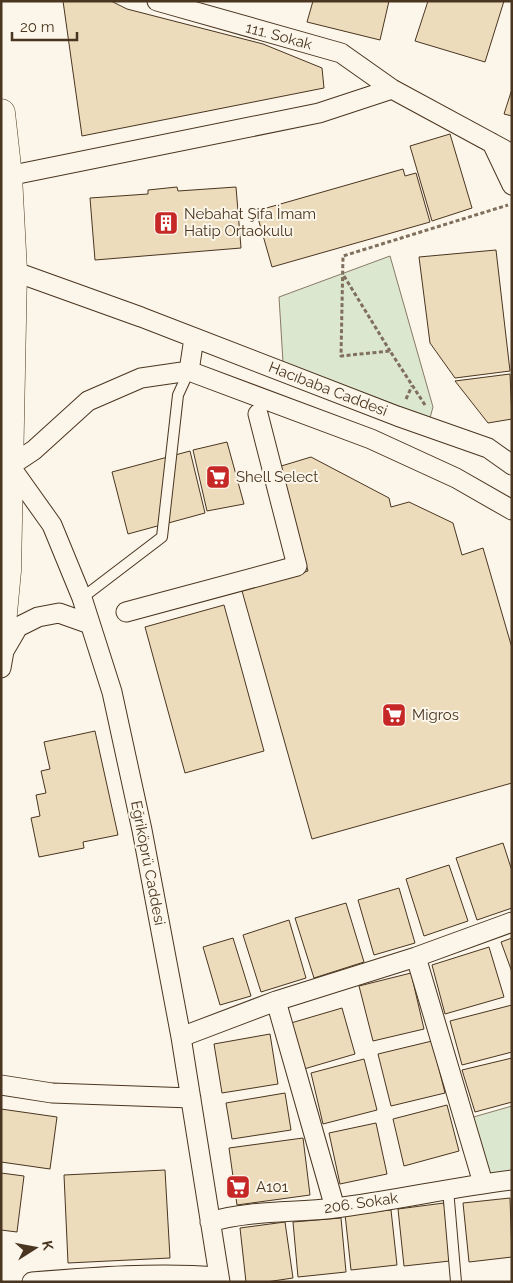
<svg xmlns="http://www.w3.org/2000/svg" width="513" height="1283" font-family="Raleway,sans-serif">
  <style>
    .green { fill: #dce7d0; stroke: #887966 }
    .building { fill: #ecdcbc; stroke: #4a3520 }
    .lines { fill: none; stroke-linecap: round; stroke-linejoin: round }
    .lane-casing { stroke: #4a3520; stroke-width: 12 }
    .street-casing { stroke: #4a3520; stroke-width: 21 }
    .highway-casing { stroke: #4a3520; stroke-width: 29 }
    .path { stroke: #7f6f5c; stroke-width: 3; stroke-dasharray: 4 2.5; stroke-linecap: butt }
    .lane { stroke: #fbf6e9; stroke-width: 10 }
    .street { stroke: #fbf6e9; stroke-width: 19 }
    .highway { stroke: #fbf6e9; stroke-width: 28 }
    .labels { text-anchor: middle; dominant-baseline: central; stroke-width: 4; stroke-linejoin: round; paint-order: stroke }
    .street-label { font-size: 15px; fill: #4a3520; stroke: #fbf6e9 }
    .poi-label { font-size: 15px; fill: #4a3520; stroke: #fbf6e9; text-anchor: start }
  </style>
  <rect width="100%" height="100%" fill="#fbf6e9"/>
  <!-- green -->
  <path class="green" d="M390,256L433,407L430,418L283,362L279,297Z
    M512,1106V1176L487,1179L470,1118Z"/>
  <!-- building -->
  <path class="building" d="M63,1H111L127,9L263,44L322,68L324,88L82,136Z
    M313,1H389L380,40L307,22Z
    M428,1H504L485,62L415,41Z
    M512,89V116L504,114Z
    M450,134L472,208L432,221L410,146Z
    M403,169L405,176L416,173L430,222L272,267L256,211Z
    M177,187L178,191L236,187L241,248L95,260L90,198L148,194V190Z
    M496,250L510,371L455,378L430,343L419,257Z
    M510,374L512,419L488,423L455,381Z
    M227,442L244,504L207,511L193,450Z
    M190,451L205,513L128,534L112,472Z
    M311,457L389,498L391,507L409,502L453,523L462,555L483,548L512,648V783L312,839L242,591L308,571L278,467Z
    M224,605L264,751L185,773L145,627Z
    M95,731L118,835L83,842L84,848L39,857L31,818L40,816L36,795L46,793L41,771L50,769L44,742Z
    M503,843L512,871V908L477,920L456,858Z
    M449,865L468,921L424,936L406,879Z
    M399,888L415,943L374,955L358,900Z
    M346,903L364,962L314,978L295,918Z
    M289,920L306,978L261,992L243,935Z
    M233,938L251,996L220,1005L203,947Z
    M512,938V972L501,942Z
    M489,947L504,997L445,1014L432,965Z
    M411,973L424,1029L373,1041L359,986Z
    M512,1005V1052L462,1065L450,1021Z
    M342,1008L355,1054L304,1069L291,1023Z
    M270,1034L278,1084L222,1093L214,1044Z
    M432,1041L445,1093L391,1106L378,1054Z
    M512,1058V1102L475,1112L462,1070Z
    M364,1059L377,1110L323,1124L311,1073Z
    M285,1093L291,1130L232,1139L226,1103Z
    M447,1105L459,1151L404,1166L393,1119Z
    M1,1109L57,1117L50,1169L1,1162Z
    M376,1123L387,1174L340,1184L329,1133Z
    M303,1138L310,1195L237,1205L229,1148Z
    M165,1170L170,1258L68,1263L64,1175Z
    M1,1173L24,1176L17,1232L1,1230Z
    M510,1198L512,1257L469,1262L463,1203Z
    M444,1203L450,1261L404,1266L398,1209Z
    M391,1210L397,1265L351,1270L345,1214Z
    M341,1218L346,1272L298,1277L293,1222Z
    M285,1222L293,1278L266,1282H246L240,1228Z"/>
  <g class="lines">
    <defs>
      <path id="lane" d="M82,598L162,537L178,395L189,371
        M448,1189L456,1282"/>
      <path id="street" d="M157,1L341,53L392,89L512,154
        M492,143L512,185
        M8,176L319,113L392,89
        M13,271L141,317L397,416L488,448L512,465
        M189,371L194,338
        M1,466H10L34,450L88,401L141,378L189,371L371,439L456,478L512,510
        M10,466L52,525L82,598L112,692L142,830L181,1037L220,1282
        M126,612L297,566L258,414
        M1,668L4,651L18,627L38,617L59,613L90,624
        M416,957L483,1183
        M276,1001L335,1208
        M181,1037L276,1001L416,957L512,922
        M1,1085L52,1093L191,1098
        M210,1222C250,1210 294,1213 335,1208C394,1201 452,1187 512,1180
        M32,1282C94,1277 157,1272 219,1277"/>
      <path id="highway" d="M1,113L8,176L13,271L7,571L1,634"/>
    </defs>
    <!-- lane casing -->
    <use href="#lane" class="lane-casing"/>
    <!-- street casing -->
    <use href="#street" class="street-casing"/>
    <!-- highway casing -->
    <use href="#highway" class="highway-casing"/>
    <!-- path -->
    <path class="path" d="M344,276L390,351
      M406,399L412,386
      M425,405L390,351L341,356L343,256L508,205"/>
    <!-- lane -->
    <use href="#lane" class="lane"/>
    <!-- street -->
    <use href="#street" class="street"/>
    <!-- highway -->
    <use href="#highway" class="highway"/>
  </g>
  <!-- icons -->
  <defs>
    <symbol id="building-square" viewBox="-11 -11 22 22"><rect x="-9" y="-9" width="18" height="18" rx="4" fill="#c62828" stroke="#fbf6e9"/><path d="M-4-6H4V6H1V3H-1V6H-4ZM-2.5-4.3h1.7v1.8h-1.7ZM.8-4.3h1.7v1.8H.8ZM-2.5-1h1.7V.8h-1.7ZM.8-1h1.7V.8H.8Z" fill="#fff"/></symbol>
    <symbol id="supermarket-square" viewBox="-11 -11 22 22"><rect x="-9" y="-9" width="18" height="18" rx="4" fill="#c62828" stroke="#fbf6e9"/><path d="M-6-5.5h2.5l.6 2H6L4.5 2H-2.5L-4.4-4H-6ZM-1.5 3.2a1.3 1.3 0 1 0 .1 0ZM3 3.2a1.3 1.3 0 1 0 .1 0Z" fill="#fff"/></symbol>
  </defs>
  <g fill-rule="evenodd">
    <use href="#building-square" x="152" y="209" width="28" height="28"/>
    <use href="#supermarket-square" x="204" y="463" width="28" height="28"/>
    <use href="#supermarket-square" x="380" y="701" width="28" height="28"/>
    <use href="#supermarket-square" x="224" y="1173" width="28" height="28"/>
  </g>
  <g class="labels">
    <!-- street labels -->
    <g class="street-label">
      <text transform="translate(279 36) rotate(15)">111. Sokak</text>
      <text transform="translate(328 389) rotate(21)">Hacıbaba Caddesi</text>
      <text transform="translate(148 863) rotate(79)">Eğriköprü Caddesi</text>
      <text transform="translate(361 1203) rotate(-8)">206. Sokak</text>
    </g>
    <!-- poi labels -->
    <g class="poi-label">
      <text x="184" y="214">Nebahat Şifa İmam<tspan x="184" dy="17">Hatip Ortaokulu</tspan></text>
      <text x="236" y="477">Shell Select</text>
      <text x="412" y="715">Migros</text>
      <text x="256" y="1187">A101</text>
    </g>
  </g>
  <!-- border -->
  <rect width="513" height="1283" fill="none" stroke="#4a3520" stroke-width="5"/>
  <!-- north arrow -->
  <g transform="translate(35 1248) rotate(79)" stroke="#fbf6e9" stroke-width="4" paint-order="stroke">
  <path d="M0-4L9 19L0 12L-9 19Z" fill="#4a3520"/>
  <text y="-8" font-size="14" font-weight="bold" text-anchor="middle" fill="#4a3520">K</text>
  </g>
  <!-- scale -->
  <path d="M12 32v8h65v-8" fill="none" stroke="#4a3520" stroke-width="2.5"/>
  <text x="20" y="32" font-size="15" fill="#4a3520" stroke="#fbf6e9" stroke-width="4" paint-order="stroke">20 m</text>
</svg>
